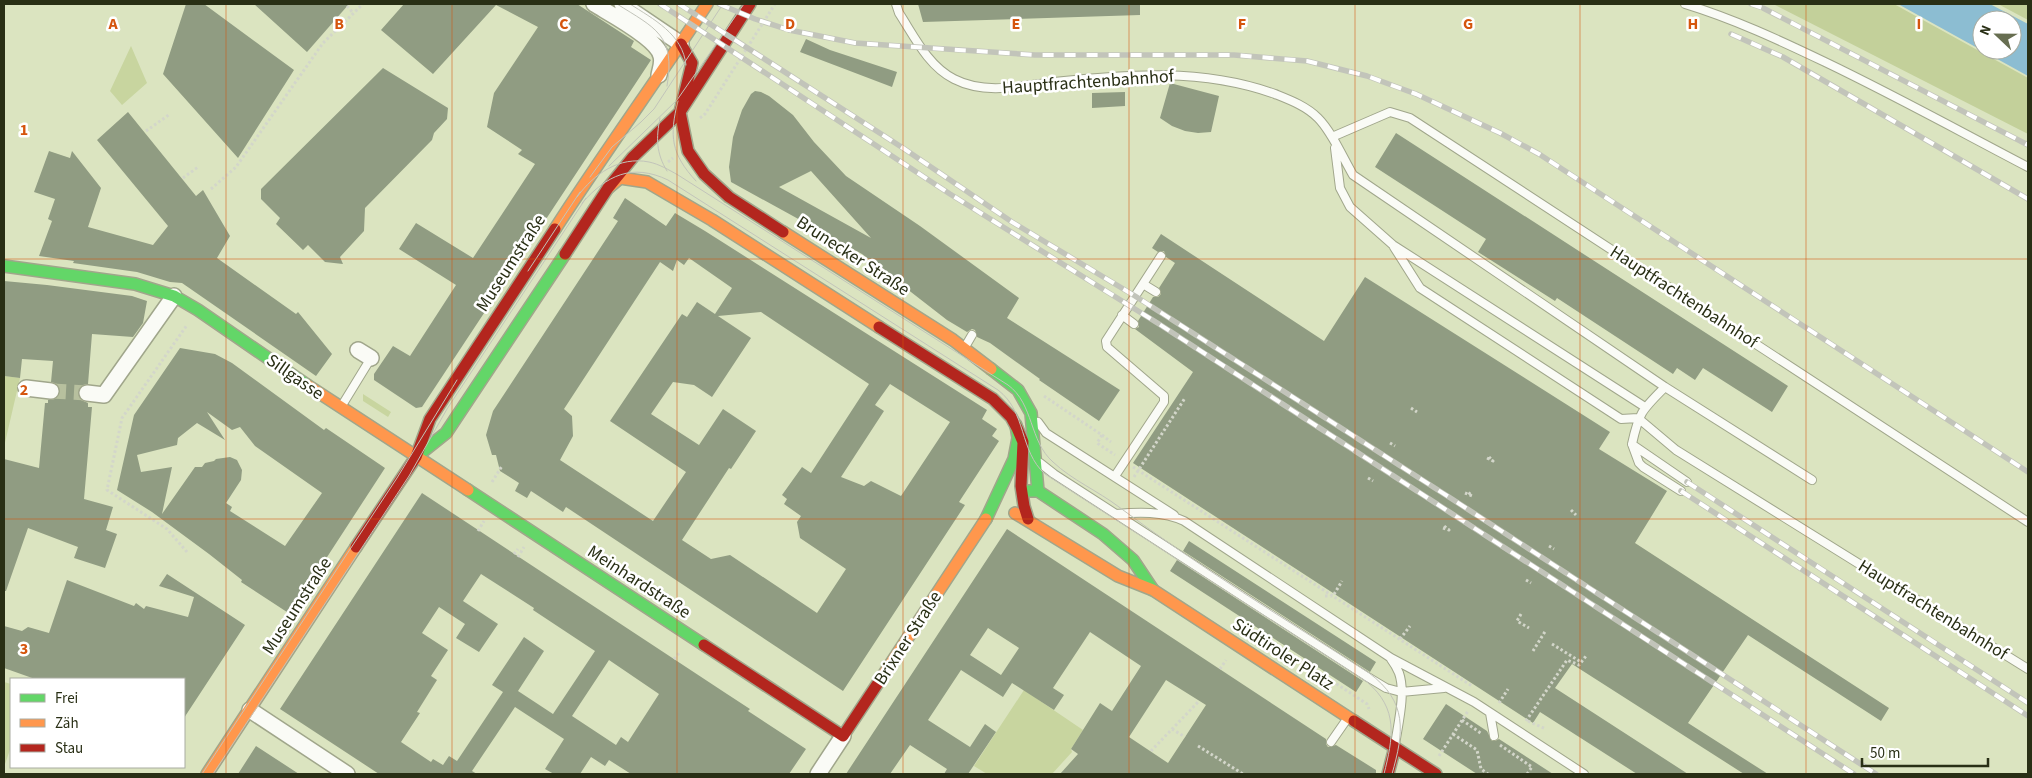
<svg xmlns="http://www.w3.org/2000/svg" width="2032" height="778" font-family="'Source Sans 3',sans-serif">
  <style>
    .green { fill: #c8d59f }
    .forest { fill: #c3d09a }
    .water { fill: #8cbdd2; fill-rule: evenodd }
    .building { fill: #909c82; fill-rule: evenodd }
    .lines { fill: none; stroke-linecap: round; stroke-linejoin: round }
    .street-tunnel { stroke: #b7c09e; stroke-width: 15; stroke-dasharray: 15 8; stroke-linecap: butt }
    .lane-casing { stroke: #a0a68b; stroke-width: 10 }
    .street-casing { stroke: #a0a68b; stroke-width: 18 }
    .fast-casing { stroke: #a0a68b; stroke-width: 14 }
    .slow-casing { stroke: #a0a68b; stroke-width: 14 }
    .jam-casing { stroke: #a0a68b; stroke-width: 14 }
    .path { stroke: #d3d6ca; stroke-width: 3; stroke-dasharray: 2.5 2.5; stroke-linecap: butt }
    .lane { stroke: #fafbf6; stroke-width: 8 }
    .street { stroke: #fafbf6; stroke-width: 15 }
    .fast { stroke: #63d668; stroke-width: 11 }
    .slow { stroke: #ff974d; stroke-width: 11 }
    .jam { stroke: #b3261e; stroke-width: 11 }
    .tram { stroke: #c2c4ba; stroke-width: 1 }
    .rail-casing { stroke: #c2c4ba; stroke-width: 5.5 }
    .rail { stroke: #fff; stroke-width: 4; stroke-dasharray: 11; stroke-linecap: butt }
    .grid { fill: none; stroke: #d5550d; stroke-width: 1; stroke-opacity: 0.55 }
    .labels { text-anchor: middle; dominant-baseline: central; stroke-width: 5; stroke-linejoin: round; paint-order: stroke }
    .street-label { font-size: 18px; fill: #292f15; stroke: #fff }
    .grid-label { font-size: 16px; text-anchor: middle; font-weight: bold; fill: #d5550d; stroke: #fff; stroke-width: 5; stroke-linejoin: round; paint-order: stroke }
  </style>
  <rect width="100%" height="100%" fill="#dbe4c0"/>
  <!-- green -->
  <path class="green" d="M131,46L147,83L122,105L110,91Z
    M4,376L20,378L4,447Z
    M363,394L391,412L388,417L363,401Z
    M4,682L11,684V747L4,767Z
    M1024,690L1083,730L1071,749L1072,752L1052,774H987L974,766Z"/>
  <!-- forest -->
  <path class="forest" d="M1773,4H1894L2028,78V134Z
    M1998,4H2028V20Z"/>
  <!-- water -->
  <path class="water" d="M1898,4H1990L2028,24V76ZM1982,20H2012V50H1982Z"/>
  <!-- building -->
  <path class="building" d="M186,4H204L294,70L238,158L163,74Z
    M254,4H349L307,52Z
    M404,4H577L634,41L631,47L651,60L422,407L416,408L374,380V374L393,346L410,356L456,285L399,249L416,223L473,258L535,164L518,154L522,150L487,127L494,93L538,27L496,5L433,74L381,30Z
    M918,4H1140V15L923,22Z
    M806,39L830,50L897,72L892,87L800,52Z
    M383,68L448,108L447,119L434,133L432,140L365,208L364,231L340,257L343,264L325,262L308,245L303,250L276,224L280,218L261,199V189Z
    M1170,83L1219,96L1211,132L1198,133L1185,131L1172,126L1160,118Z
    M755,91L761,92L769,96L793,115L814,142L846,176L920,226L1019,298L1007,318L1120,390L1099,421L1039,380L1040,379L990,343L977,337L975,330L972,329L967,332L947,320L862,254L731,182L729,167L733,137L742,110L751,94ZM811,171L871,238L779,187Z
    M1125,92V106L1092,108V93Z
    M128,112L196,196L203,190L230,236L217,258L296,314L298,312L332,354L316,376L182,283L170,282L137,272L73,263L74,261L39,256L52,221L48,219L55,199L34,192L49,151L70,158L72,151L101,188L88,227L153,245L168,226L97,140Z
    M1396,133L1788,386L1772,412L1703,368L1695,380L1677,368L1673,374L1557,298L1555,301L1478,252L1486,239L1375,167Z
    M625,198L666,226L675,213L705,231L987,410L982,419L997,429L992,436L999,441L959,502L965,505L843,691L566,507L563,512L531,491L527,498L515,491L519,483L500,471L496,455H492L486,435L493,411L618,221L613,218ZM689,258L732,288L715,314L697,302L687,317L682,314L610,421L686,472L653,521L560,460L573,436L572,416L564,409L660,262L673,271L677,260L684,265ZM761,312L869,384L811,473L802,467L782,495L787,499L784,504L801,516L797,522L800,538L846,569L817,613L730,555L711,559L682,540L729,468L731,469L756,431L723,409L699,445L651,414L673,382L694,385L712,397L751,338L718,316ZM890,384L950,422L901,496L871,481L864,486L841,477L884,411L875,405Z
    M1161,234L1324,341L1365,277L1610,432L1599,449L1667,491L1635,543L1889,708L1881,721L1748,635L1688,723L1768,774H1744L1572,664L1555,688L1688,774H1637L1540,712L1533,723L1133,463L1193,372L1135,329L1139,327L1138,321L1153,297H1158L1161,294L1159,288L1175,263L1166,257L1164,251L1158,252L1152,248Z
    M4,281L47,285L132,296L147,301L143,323L133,337L92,334L88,384L83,385L78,391L81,400L88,403V407H92L84,499L113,507L106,530L117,534L105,568L74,558L78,547L28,528L6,591H4V459L39,468L45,403H48V400L55,399L60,392L57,384L51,382L53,361L22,359L20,378L4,376Z
    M180,348L215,354L232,363L324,430L326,428L385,468L290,614L241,582L242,580L209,554L152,512L117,490L134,415ZM207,412L232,430L240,427L255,446L322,493L285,546L230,511L232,507L226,503L241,480L242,470L237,460L230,457L216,459L214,461L205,463L202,467H195L162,514L172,467L141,472L137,455L177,445L178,438L197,423L225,440Z
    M422,493L727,694L750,709L748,711L806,749L789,774H631L609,760L605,766L591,757L580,774H554L545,769L564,739L515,707L472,771L477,774H379L280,709ZM481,574L534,608L533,610L595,651L553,714L518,691L544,651L524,637L492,685L503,692L457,761L449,756L443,765L433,759L431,762L401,742L420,713L417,712L437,680L431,676L448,650L422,633L439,607L465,624L456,638L479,652L498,624L463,601ZM609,660L659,694L628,742L621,737L616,745L572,716Z
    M1007,529L1326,739V744L1328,747L1336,745L1376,770V774H1060L1078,754L1071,749L1100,703L1112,711L1141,666L1090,632L1053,688L1064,695L1054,710L1012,683L1003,697L961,670L928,720L970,747L985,724L996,732L968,774H944L947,769L910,745L890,774H846ZM988,628L1019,648L1001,675L970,655ZM1166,680L1206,705L1168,763L1129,737Z
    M1189,541L1376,662L1370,672L1183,551Z
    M1177,560L1363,681L1356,692L1170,571Z
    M167,574L245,625L184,718V679H35L4,668V626L22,631L28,627L49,633L67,580L134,606L136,603L144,609L146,606L188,617L194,597L159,586Z
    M1446,704L1487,731L1492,741H1495L1499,739L1553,774H1477L1423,739Z
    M256,746L299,774H238Z"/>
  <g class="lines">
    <!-- street-tunnel -->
    <path class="street-tunnel" d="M51,391L87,393"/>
    <defs>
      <path id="lane" d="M896,4L899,13C914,36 928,66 954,79C985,95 1021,86 1054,82C1128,74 1203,68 1275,94C1290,100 1306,106 1318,118C1332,132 1343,158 1353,175L1665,387L1812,480
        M1685,4C1734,19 1779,40 1825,62C1894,95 1961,132 2028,167
        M1332,137L1390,112L1410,118L2028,522
        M1335,148L1340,188L1350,207L1393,245L1645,407
        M1394,247L1420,288L1621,419L1638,418
        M1143,284L1156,292
        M1122,315L1134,324
        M965,347L972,335
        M341,407L371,358
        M1638,418L1676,450L2028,669
        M1038,422L1046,433L1174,515
        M1632,444L1639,463L1643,467L1681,491
        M1632,444C1639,412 1642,410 1665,387
        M1633,445L1687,482
        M1040,463L1054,474L1366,676L1386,688L1401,692L1444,688
        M1115,476L1164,402V396L1107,347L1106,341L1161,256
        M1116,514C1138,512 1163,511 1184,521L1391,658L1474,702L1584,774
        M1391,659C1394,663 1397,668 1399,673C1406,693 1398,724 1395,745
        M1490,713L1494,736
        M1331,742L1347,719"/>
      <path id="street" d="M594,4C610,14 657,38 661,56C663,63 660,69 659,75
        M622,4L681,44
        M358,350L371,358
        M26,388L51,391
        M87,393L104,395L174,296
        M250,710L347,774
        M818,774L843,736"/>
      <path id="fast" d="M4,266L135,284L174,296L198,310L307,385
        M991,369L1018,390L1031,413L1038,491
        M416,457L446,433L565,254
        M468,490L704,645
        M1024,491H1038L1103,534L1133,560L1153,590
        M986,519L1014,459L1018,438L1016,425"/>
      <path id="slow" d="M608,188L620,178L647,182L712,220L879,327
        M555,229C604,153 657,80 707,4
        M783,232L953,340L991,369
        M307,385L468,490
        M1015,513L1118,576L1153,590L1354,721
        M880,680L986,519
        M207,774L356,547"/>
      <path id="jam" d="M681,44L692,63L680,112L688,151L704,174L729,197L783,232
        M565,254L608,188L633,157L680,112L750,4
        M879,327L993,399L1011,417L1017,428L1023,442L1021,486L1024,506L1028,519
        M356,547L416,457L430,419L555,229
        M704,645L843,736L880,680
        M1354,721L1436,774
        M1388,774L1395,747"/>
    </defs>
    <!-- lane casing -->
    <use href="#lane" class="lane-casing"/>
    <!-- street casing -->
    <use href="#street" class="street-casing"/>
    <!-- fast casing -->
    <use href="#fast" class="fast-casing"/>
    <!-- slow casing -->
    <use href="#slow" class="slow-casing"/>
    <!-- jam casing -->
    <use href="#jam" class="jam-casing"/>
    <!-- path -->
    <path class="path" d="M347,6L353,13
      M338,17L343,23
      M700,118L705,114L775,4
      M146,131L170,114
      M668,162L673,158
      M183,178L198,167
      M211,189L236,167L323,43L363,4
      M1044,396L1102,435L1097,443L1115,455
      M1411,408L1417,412
      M1102,435L1111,442
      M1390,443L1395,446
      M1487,458L1493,461L1489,457
      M1133,467L1472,686
      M1134,477L1185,398
      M1368,478L1373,481
      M492,482L502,466
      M1465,493L1472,496L1467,491
      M1571,510L1576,515
      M1443,528L1449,530L1444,526
      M478,531L484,521
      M1549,546L1554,549
      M187,552L167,529L107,490L122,418L187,325
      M514,554L518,549
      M518,557L524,547
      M1526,580L1531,583
      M1325,596H1333L1342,581
      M1521,614L1517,621L1529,628
      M1400,639L1410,626
      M1552,644L1581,662
      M1533,651L1546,630
      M674,659L680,652
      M1220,669L1226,660
      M1311,670L1314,669L1367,704L1369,709
      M1499,703L1508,689
      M1462,720L1482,734
      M1526,721L1567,660L1579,665L1586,656
      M1528,721L1546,729
      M1172,729L1185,737
      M1453,734L1477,750L1481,769L1488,774
      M1500,745L1532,767L1527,774
      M1198,746L1243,774
      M1151,751L1199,701
      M1439,756L1468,711"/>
    <!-- lane -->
    <use href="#lane" class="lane"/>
    <!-- street -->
    <use href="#street" class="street"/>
    <!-- fast -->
    <use href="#fast" class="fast"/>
    <!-- slow -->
    <use href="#slow" class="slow"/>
    <!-- jam -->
    <use href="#jam" class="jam"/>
    <!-- tram -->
    <path class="tram" d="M617,4C655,28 676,35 667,86
      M630,4C653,19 683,34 686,65
      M678,101C669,136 671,154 696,181
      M660,118C656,138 656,153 667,171
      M609,166L677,100L744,4
      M590,177L612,147L641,122L654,109L723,4
      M577,197C594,174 619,156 649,162C659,164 669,170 678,175L1008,385C1034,404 1029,441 1053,462C1072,480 1098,491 1119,507C1199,567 1285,619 1369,673C1408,702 1404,732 1392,774
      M582,203C607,175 632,163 668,180L998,390C1027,412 1019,451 1045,474L1367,682C1399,709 1393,738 1384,774
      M528,271L580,192
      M202,774L397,478L457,380
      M213,774L409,476L447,409L586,198"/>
    <defs>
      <path id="rail" d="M660,4L950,194L1159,324L1854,774
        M679,4L903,148L1012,222L1135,296L1452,499L1876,774
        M719,4L755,19L789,30L855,43L1035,55H1234L1307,61L1367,76L1416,94L1500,133L1539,154L2028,472
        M1751,4L1763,8L2028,145
        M1731,34L1783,57L2028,199
        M1687,482L2028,703
        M1681,491L2028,716"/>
    </defs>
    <!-- rail casing -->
    <use href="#rail" class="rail-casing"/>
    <!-- rail -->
    <use href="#rail" class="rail"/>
  </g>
  <!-- grid -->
  <path class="grid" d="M226,4V774M452,4V774M677,4V774M903,4V774M1129,4V774M1355,4V774M1580,4V774M1806,4V774M4,259H2028M4,519H2028"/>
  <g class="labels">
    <!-- street labels -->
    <g class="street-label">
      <text transform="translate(1088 82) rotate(-4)">Hauptfrachtenbahnhof</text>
      <text transform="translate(853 256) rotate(33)">Brunecker Straße</text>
      <text transform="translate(511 263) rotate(-57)">Museumstraße</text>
      <text transform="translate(1684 297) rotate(33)">Hauptfrachtenbahnhof</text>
      <text transform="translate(295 377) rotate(35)">Sillgasse</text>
      <text transform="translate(639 582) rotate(33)">Meinhardstraße</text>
      <text transform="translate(297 606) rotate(-57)">Museumstraße</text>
      <text transform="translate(1933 610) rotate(32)">Hauptfrachtenbahnhof</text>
      <text transform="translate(908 638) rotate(-57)">Brixner Straße</text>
      <text transform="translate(1283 654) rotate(33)">Südtiroler Platz</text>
    </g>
  </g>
  <g class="grid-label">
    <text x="113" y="29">A</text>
    <text x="339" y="29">B</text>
    <text x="564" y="29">C</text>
    <text x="790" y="29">D</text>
    <text x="1016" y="29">E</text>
    <text x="1242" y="29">F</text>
    <text x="1468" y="29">G</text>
    <text x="1693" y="29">H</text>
    <text x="1919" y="29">I</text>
    <text x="24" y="135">1</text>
    <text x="24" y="395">2</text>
    <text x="24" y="654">3</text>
  </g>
  <!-- border -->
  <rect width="2032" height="778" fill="none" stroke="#292f15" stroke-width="10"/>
  <!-- legend -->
  <rect x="10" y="678" width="175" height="90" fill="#ffffff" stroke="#a9aca1"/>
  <rect x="20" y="694" width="25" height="8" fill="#63d668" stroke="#a9aca1"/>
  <text x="55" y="703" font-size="15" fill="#292f15">Frei</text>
  <rect x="20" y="719" width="25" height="8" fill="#ff974d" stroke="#a9aca1"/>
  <text x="55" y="728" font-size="15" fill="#292f15">Zäh</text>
  <rect x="20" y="744" width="25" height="8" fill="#b3261e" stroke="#a9aca1"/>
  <text x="55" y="753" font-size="15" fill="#292f15">Stau</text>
  <!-- north arrow -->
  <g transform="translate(1997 35) rotate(292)"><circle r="24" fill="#ffffff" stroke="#a9aca1"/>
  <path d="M0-4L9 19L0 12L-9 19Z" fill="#676e51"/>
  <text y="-8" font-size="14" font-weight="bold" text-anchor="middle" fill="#292f15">N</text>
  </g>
  <!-- scale -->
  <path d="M1862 758v8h126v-8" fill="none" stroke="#292f15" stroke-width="2.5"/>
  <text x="1870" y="758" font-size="15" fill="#292f15" stroke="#ffffff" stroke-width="4" paint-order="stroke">50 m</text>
</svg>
